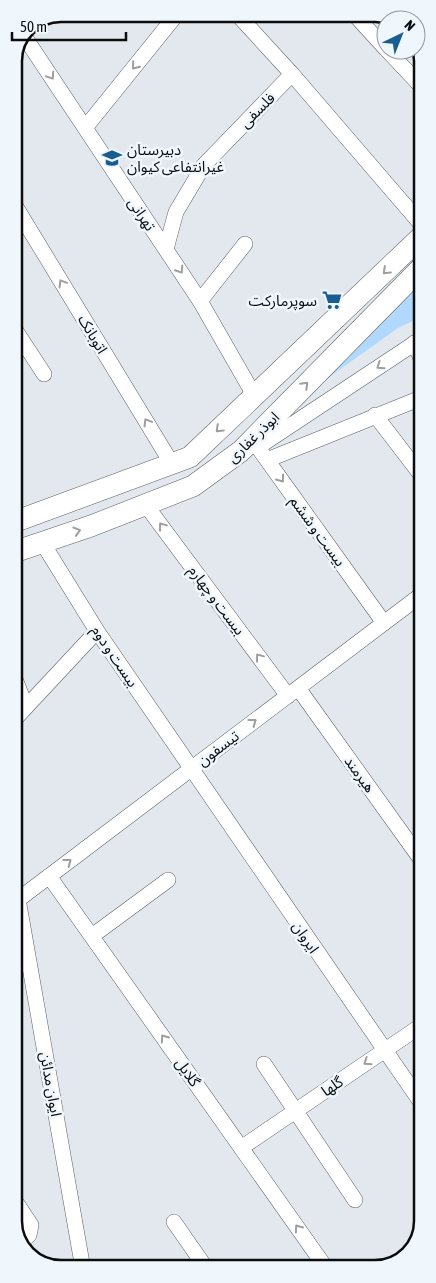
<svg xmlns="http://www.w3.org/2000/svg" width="436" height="1283" font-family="'Asap Condensed','Noto Sans Arabic',sans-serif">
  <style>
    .grass { fill: #b1d9fd }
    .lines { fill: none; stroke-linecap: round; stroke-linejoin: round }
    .street-casing { stroke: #5c6166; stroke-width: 16 }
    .secondary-casing { stroke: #5c6166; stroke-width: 22 }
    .street { stroke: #fff; stroke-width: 15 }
    .secondary { stroke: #fff; stroke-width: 21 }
    .oneway { stroke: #9d9e9f }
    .labels { text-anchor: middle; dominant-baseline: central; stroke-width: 5; stroke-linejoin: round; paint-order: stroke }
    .street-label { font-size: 15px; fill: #0a0c0e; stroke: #eff6fc }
    .poi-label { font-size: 15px; fill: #0a0c0e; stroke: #eff6fc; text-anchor: start }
    .rim { fill: none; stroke: #0a0c0e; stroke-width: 2.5 }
  </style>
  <rect width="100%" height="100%" fill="#e2e8ee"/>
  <!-- grass -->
  <path class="grass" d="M421,278V317L398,328L304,395L298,377Z"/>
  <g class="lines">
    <defs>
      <path id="street" d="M237,14L292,74L421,224
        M354,14L386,49
        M24,36L200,301L254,395
        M387,50L421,86
        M85,128L177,14
        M14,204L172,464
        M166,249L176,212L204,165L292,74
        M200,301L245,244
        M14,328L44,374
        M414,343L421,358
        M375,415L421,475
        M252,439L384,623
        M258,447L421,339
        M267,460L421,398
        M145,504L288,696
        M42,542L97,631L422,1104
        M15,679L26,707
        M298,688L422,861
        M15,719L97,631
        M49,876L326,1268
        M18,899L83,1269
        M15,902L421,595
        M92,936L168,880
        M264,1064L355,1200
        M241,1148L422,1025
        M15,1201L31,1225L29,1235L21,1242
        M174,1222L206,1268"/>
      <path id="secondary" d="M14,522L190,457L421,237
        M14,552L91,526L193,486L241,451L421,268"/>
    </defs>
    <!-- street casing -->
    <use href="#street" class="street-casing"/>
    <!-- secondary casing -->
    <use href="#secondary" class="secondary-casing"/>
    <!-- street -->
    <use href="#street" class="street"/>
    <!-- secondary -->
    <use href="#secondary" class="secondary"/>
  </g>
  <!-- one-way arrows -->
  <defs><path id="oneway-chevron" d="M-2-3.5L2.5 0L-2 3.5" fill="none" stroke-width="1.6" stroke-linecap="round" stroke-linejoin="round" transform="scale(1.25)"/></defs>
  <g class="oneway">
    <use href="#oneway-chevron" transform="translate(135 66) rotate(129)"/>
    <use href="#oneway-chevron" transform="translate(51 76) rotate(56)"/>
    <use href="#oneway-chevron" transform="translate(180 270) rotate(57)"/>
    <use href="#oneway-chevron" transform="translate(386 271) rotate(137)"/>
    <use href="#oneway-chevron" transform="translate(62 283) rotate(-121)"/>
    <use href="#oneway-chevron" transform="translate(380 366) rotate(146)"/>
    <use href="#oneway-chevron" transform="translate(305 385) rotate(-45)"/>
    <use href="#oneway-chevron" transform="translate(147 422) rotate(-121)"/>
    <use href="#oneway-chevron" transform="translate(219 429) rotate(136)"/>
    <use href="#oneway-chevron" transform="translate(281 479) rotate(54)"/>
    <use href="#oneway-chevron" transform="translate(162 526) rotate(-127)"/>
    <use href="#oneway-chevron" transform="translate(77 531) rotate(-17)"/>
    <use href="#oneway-chevron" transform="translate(259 657) rotate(-127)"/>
    <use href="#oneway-chevron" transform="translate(253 722) rotate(-37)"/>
    <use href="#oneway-chevron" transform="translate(68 862) rotate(-37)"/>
    <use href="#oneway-chevron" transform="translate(164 1038) rotate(-125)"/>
    <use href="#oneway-chevron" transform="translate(367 1062) rotate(146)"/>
    <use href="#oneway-chevron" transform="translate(298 1228) rotate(-125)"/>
  </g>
  <!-- icons -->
  <defs>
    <symbol id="school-bare" viewBox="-9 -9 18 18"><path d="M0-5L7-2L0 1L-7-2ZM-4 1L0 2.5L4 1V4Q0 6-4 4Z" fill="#185e93" stroke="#eff6fc" stroke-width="2.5" paint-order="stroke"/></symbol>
    <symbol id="supermarket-bare" viewBox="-9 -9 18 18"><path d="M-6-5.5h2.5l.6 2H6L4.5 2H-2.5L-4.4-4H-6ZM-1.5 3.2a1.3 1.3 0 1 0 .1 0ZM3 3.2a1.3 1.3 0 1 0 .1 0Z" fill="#185e93" stroke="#eff6fc" stroke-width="2.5" paint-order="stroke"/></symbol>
  </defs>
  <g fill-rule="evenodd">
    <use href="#school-bare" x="98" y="144" width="28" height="28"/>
    <use href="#supermarket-bare" x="318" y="286" width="28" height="28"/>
  </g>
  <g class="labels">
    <!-- street labels -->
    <g class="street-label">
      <text transform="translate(257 110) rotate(-45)">فلسفی</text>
      <text transform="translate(142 214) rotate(56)">تهرانی</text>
      <text transform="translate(93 334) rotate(59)">اتوبانک</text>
      <text transform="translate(253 437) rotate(-44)">ابوذر غفاری</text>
      <text transform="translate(318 531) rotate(54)">بیست و ششم</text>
      <text transform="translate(217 600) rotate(53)">بیست و چهارم</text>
      <text transform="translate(115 656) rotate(56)">بیست و دوم</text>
      <text transform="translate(218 748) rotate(-37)">تیسفون</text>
      <text transform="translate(360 774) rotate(54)">هیرمند</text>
      <text transform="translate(306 937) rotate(56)">ایروان</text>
      <text transform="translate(188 1072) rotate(55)">گلایل</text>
      <text transform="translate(51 1084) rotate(80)">ایوان مدائن</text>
      <text transform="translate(332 1086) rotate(-34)">گلها</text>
    </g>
    <!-- poi labels -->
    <g class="poi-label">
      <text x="127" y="149">دبیرستان<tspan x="127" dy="17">غیرانتفاعی کیوان</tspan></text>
      <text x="317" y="300" text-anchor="end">سوپرمارکت</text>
    </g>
  </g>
  <!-- crop -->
  <path d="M0 0H436V1283H0ZM61 22H375A39 39 0 0 1 414 61V1221A39 39 0 0 1 375 1260H61A39 39 0 0 1 22 1221V61A39 39 0 0 1 61 22Z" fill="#eff6fc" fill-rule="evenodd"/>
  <path class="rim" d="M61 22H375A39 39 0 0 1 414 61V1221A39 39 0 0 1 375 1260H61A39 39 0 0 1 22 1221V61A39 39 0 0 1 61 22Z"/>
  <!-- north arrow -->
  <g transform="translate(401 35) rotate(43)"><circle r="24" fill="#eff6fc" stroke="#93989d"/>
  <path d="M0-4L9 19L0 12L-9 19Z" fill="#185e93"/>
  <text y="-8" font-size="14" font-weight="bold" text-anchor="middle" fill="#0a0c0e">N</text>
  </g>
  <!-- scale -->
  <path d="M12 32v8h114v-8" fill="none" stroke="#0a0c0e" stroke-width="2.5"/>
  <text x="20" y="32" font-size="15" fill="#0a0c0e" stroke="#eff6fc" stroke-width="4" paint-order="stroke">50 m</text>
</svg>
